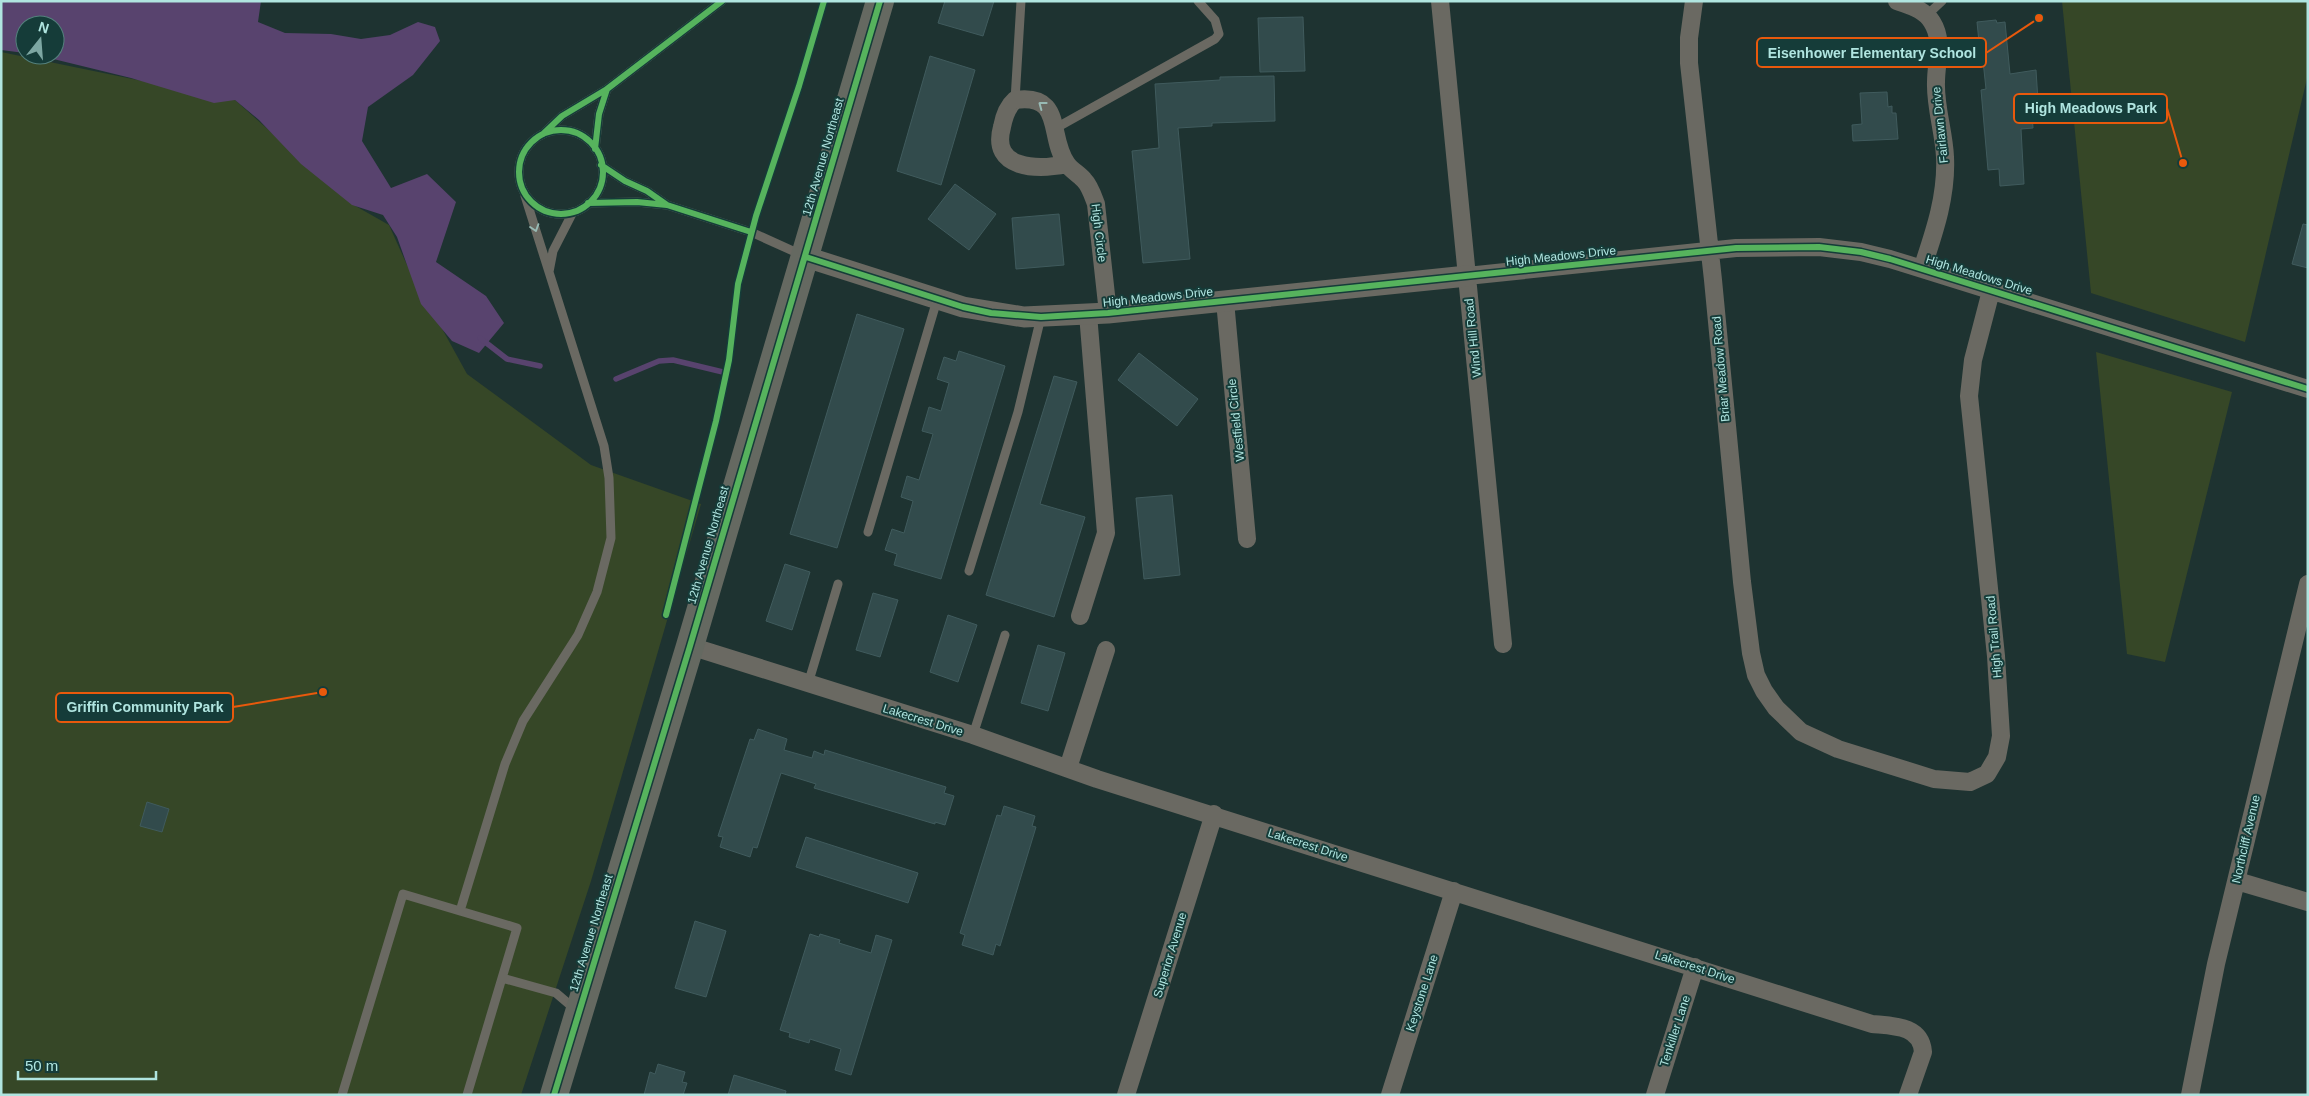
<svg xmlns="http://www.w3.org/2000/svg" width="2309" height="1096" font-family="Arial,sans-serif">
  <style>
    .green { fill: #364727 }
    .water { fill: #58436e }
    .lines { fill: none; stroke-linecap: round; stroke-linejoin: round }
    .stream { stroke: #58436e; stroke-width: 5.5 }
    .building { fill: #324b4c; stroke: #405b5d }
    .service { stroke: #6a6962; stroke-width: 9 }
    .minor { stroke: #6a6962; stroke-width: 18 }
    .tertiary { stroke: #6a6962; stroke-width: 21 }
    .primary { stroke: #656961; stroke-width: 28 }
    .cycleway-casing { stroke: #153c39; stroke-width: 9 }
    .cycleway { stroke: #56b35d; stroke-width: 6 }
    .oneway { stroke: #98bab4 }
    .labels { text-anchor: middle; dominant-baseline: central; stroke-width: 4; stroke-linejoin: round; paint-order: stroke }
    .street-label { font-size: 12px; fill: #b0e5e0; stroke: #153c39 }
    .leader { fill: none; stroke: #e8590c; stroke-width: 2 }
    .callout-dot { fill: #e8590c; stroke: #153c39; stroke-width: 2 }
    .callout { fill: #153c39; stroke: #e8590c; stroke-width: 2 }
    .callout-label { font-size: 14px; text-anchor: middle; font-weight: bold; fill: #b0e5e0 }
  </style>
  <rect width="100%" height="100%" fill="#1e3331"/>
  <!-- green -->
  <path class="green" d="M2062,1H2308V74L2245,342L2091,293Z
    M1,52L235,100L352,204L389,225L407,265L467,374L591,465L701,504L591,881L521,1095H1Z
    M2096,352L2232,392L2165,662L2127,654Z"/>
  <!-- water -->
  <path class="water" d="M1,1H261L258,22L285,33L331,34L361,39L390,35L418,22L435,27L440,41L413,75L368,107L362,141L391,188L427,174L456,202L436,262L486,296L504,323L479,353L452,341L421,304L397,237L383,215L352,205L301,164L259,120L235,100L214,103L131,78L37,55H55V25H25V53L1,50Z"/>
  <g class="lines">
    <!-- stream -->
    <path class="stream" d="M480,338L507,359L540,366
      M616,379L659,361L673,360L727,373"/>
  </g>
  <!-- building -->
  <path class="building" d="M945,1H994L983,36L938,23Z
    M1303,17L1305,71L1260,72L1258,18Z
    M1996,20L1997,23L2005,22L2010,74L2036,70L2038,101H2031L2033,128L2021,129L2024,184L2000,186L1999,169L1988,170L1981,90L1986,89L1981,42H1979L1977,22Z
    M930,56L975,70L941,185L897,171Z
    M1274,76L1275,121L1212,123V126L1178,128L1190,259L1143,263L1132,151L1159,148L1155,84L1220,80V77Z
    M1887,92L1888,107L1892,106V113H1896L1898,139L1853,141L1852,125L1862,124L1860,93Z
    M955,184L996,214L969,250L928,219Z
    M1059,214L1064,265L1016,269L1012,218Z
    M2303,224L2308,225V268L2292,264Z
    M857,314L904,329L837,548L790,534Z
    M959,351L1005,366L941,579L894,565L897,554L885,550L892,529L904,533L913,501L901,497L907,476L919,480L933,434L922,431L929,407L941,411L949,383L937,379L944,357L956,361Z
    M1139,353L1198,399L1177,426L1118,380Z
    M1054,376L1077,382L1040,504L1085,517L1054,617L986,595Z
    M1172,495L1180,575L1144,579L1136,498Z
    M785,564L810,572L792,630L766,621Z
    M873,593L898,600L880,657L856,650Z
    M948,615L977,625L958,682L930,672Z
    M1038,645L1065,653L1048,711L1021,703Z
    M758,729L787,739L784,750L812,758L814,751L824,755L825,750L946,787L944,793L954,796L945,825L935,822V824L814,788L816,784L781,773L757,848L753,847L750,857L720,847L723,837L718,836L750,739L754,740Z
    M147,802L169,809L162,832L140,826Z
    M1004,806L1035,816L1032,826L1036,827L1000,946L996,944L993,955L962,945L965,935L960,933L997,815L1001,816Z
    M806,837L918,873L908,903L796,867Z
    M695,921L726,931L706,997L675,988Z
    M810,934L819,937L820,934L840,940L839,943L871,953L876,935L892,940L851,1075L835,1070L841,1049L810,1039L809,1043L789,1037L790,1033L780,1030Z
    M658,1064L685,1072L682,1082L687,1083L683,1095H644L650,1072L655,1074Z
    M734,1075L786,1091L785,1095H728Z"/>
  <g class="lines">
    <!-- service -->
    <path class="service" d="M1927,15L1942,1
      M607,89L722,1
      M1015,100L1021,1
      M1056,128L1215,39L1219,34L1215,20L1198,1
      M519 172a42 42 0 1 1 84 0a42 42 0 1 1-84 0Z
      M545,132L562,116L607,89L599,114L595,149
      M525,196L549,272L553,251L573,212
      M588,203L637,202L667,205L647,191L625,181L601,165
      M667,205L751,232L802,255
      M868,532L937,300
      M969,571L1018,412L1041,317
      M808,684L838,584
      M973,735L1005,635
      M460,911L505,764L523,721L578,635L597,592L611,538L609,478L604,446L549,272
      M502,978L556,993L576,1010
      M342,1095L403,894L517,928L467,1095"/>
    <!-- minor -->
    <path class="minor" d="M1440,1L1503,644
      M1694,1L1689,38V63L1713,280L1742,582L1751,653L1756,675L1764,691L1776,708L1801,732L1838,749L1934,779L1970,782L1987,774L1997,757L2001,736L1996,656L1969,396L1973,360L1991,291
      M1897,1C1910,6 1924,9 1932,22C1944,41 1936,61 1936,82C1935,107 1944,132 1945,157C1947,196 1934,233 1922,269
      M1067,164C1038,170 990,170 1002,127C1004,116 1007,107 1015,100C1065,93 1047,137 1067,164C1071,170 1079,174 1084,180C1090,186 1093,196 1096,204L1108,313
      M1467,276L1736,248L1819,247L1861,252L1890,259L2308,389
      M1225,301L1247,539
      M1080,616L1106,533L1088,314
      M690,646L973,735L1097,779L1872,1024C1892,1026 1921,1025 1923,1052L1908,1095
      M1068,768L1106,650
      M2237,881L2308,902
      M1126,1095L1214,814
      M1390,1095L1454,891
      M1655,1095L1695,967
      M2190,1095L2216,964L2308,584"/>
    <!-- tertiary -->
    <path class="tertiary" d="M806,257L963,307L1024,317L1108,313L1467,276"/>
    <!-- primary -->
    <path class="primary" d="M554,1095L690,646L880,1"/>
    <defs>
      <path id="cycleway" d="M607,89L722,1
        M519 172a42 42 0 1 1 84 0a42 42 0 1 1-84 0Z
        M543,134L562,116L607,89L599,114L595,149
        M588,203L637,202L667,205L647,191L625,181L601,165
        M667,205L751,232
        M806,257L963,307L991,313L1041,317L1108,313L1736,248L1819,247L1861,252L1890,259L2308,389
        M666,615L716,421L729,360L738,284L756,216L799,86L824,1
        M554,1095L690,646L880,1"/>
    </defs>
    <!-- cycleway casing -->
    <use href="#cycleway" class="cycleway-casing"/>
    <!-- cycleway -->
    <use href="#cycleway" class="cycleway"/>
  </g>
  <!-- one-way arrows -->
  <defs><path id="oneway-chevron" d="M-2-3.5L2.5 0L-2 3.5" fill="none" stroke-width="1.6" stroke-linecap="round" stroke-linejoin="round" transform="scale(1.25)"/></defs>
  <g class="oneway">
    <use href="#oneway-chevron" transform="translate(1042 105) rotate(-143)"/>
    <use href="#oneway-chevron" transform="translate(535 228) rotate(72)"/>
  </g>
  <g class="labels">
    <!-- street labels -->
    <g class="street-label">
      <text transform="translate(1940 125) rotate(-96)">Fairlawn Drive</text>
      <text transform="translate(823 157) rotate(-74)">12th Avenue Northeast</text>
      <text transform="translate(1099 233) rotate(83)">High Circle</text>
      <text transform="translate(1561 256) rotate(-6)">High Meadows Drive</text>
      <text transform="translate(1979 275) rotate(17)">High Meadows Drive</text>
      <text transform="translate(1158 297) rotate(-6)">High Meadows Drive</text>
      <text transform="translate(1473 338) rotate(-96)">Wind Hill Road</text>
      <text transform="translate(1721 369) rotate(-95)">Briar Meadow Road</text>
      <text transform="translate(1236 420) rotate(-96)">Westfield Circle</text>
      <text transform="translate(708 545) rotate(-74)">12th Avenue Northeast</text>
      <text transform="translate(1994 637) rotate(-95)">High Trail Road</text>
      <text transform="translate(923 720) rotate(17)">Lakecrest Drive</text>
      <text transform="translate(2246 839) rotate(-77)">Northcliff Avenue</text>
      <text transform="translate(1308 845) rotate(18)">Lakecrest Drive</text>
      <text transform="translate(591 933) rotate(-73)">12th Avenue Northeast</text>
      <text transform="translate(1170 955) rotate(-73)">Superior Avenue</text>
      <text transform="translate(1695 967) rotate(18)">Lakecrest Drive</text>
      <text transform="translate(1422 993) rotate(-72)">Keystone Lane</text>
      <text transform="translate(1675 1031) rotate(-72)">Tenkiller Lane</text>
    </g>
  </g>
  <!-- callouts -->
  <path class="leader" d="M2039 18L1986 53M2183 163L2167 108M323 692L233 707"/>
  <g class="callout-dot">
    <circle cx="2039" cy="18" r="5"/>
    <circle cx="2183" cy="163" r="5"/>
    <circle cx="323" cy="692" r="5"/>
  </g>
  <g class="callout">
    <rect x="1757" y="38" width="229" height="29" rx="5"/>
    <rect x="2014" y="94" width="153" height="29" rx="5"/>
    <rect x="56" y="693" width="177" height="29" rx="5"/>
  </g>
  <g class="callout-label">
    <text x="1872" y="58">Eisenhower Elementary School</text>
    <text x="2091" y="113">High Meadows Park</text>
    <text x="145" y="712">Griffin Community Park</text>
  </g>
  <!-- border -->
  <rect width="2309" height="1096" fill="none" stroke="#b0e5e0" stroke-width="5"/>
  <!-- north arrow -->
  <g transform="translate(40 40) rotate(17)"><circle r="24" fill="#153c39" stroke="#53807c"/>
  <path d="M0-4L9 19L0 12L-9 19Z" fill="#7da7a3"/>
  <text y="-8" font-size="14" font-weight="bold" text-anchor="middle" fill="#b0e5e0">N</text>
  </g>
  <!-- scale -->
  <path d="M18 1071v8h138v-8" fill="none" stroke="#b0e5e0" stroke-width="2.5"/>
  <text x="25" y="1071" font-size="15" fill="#b0e5e0" stroke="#153c39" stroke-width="4" paint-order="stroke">50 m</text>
</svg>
